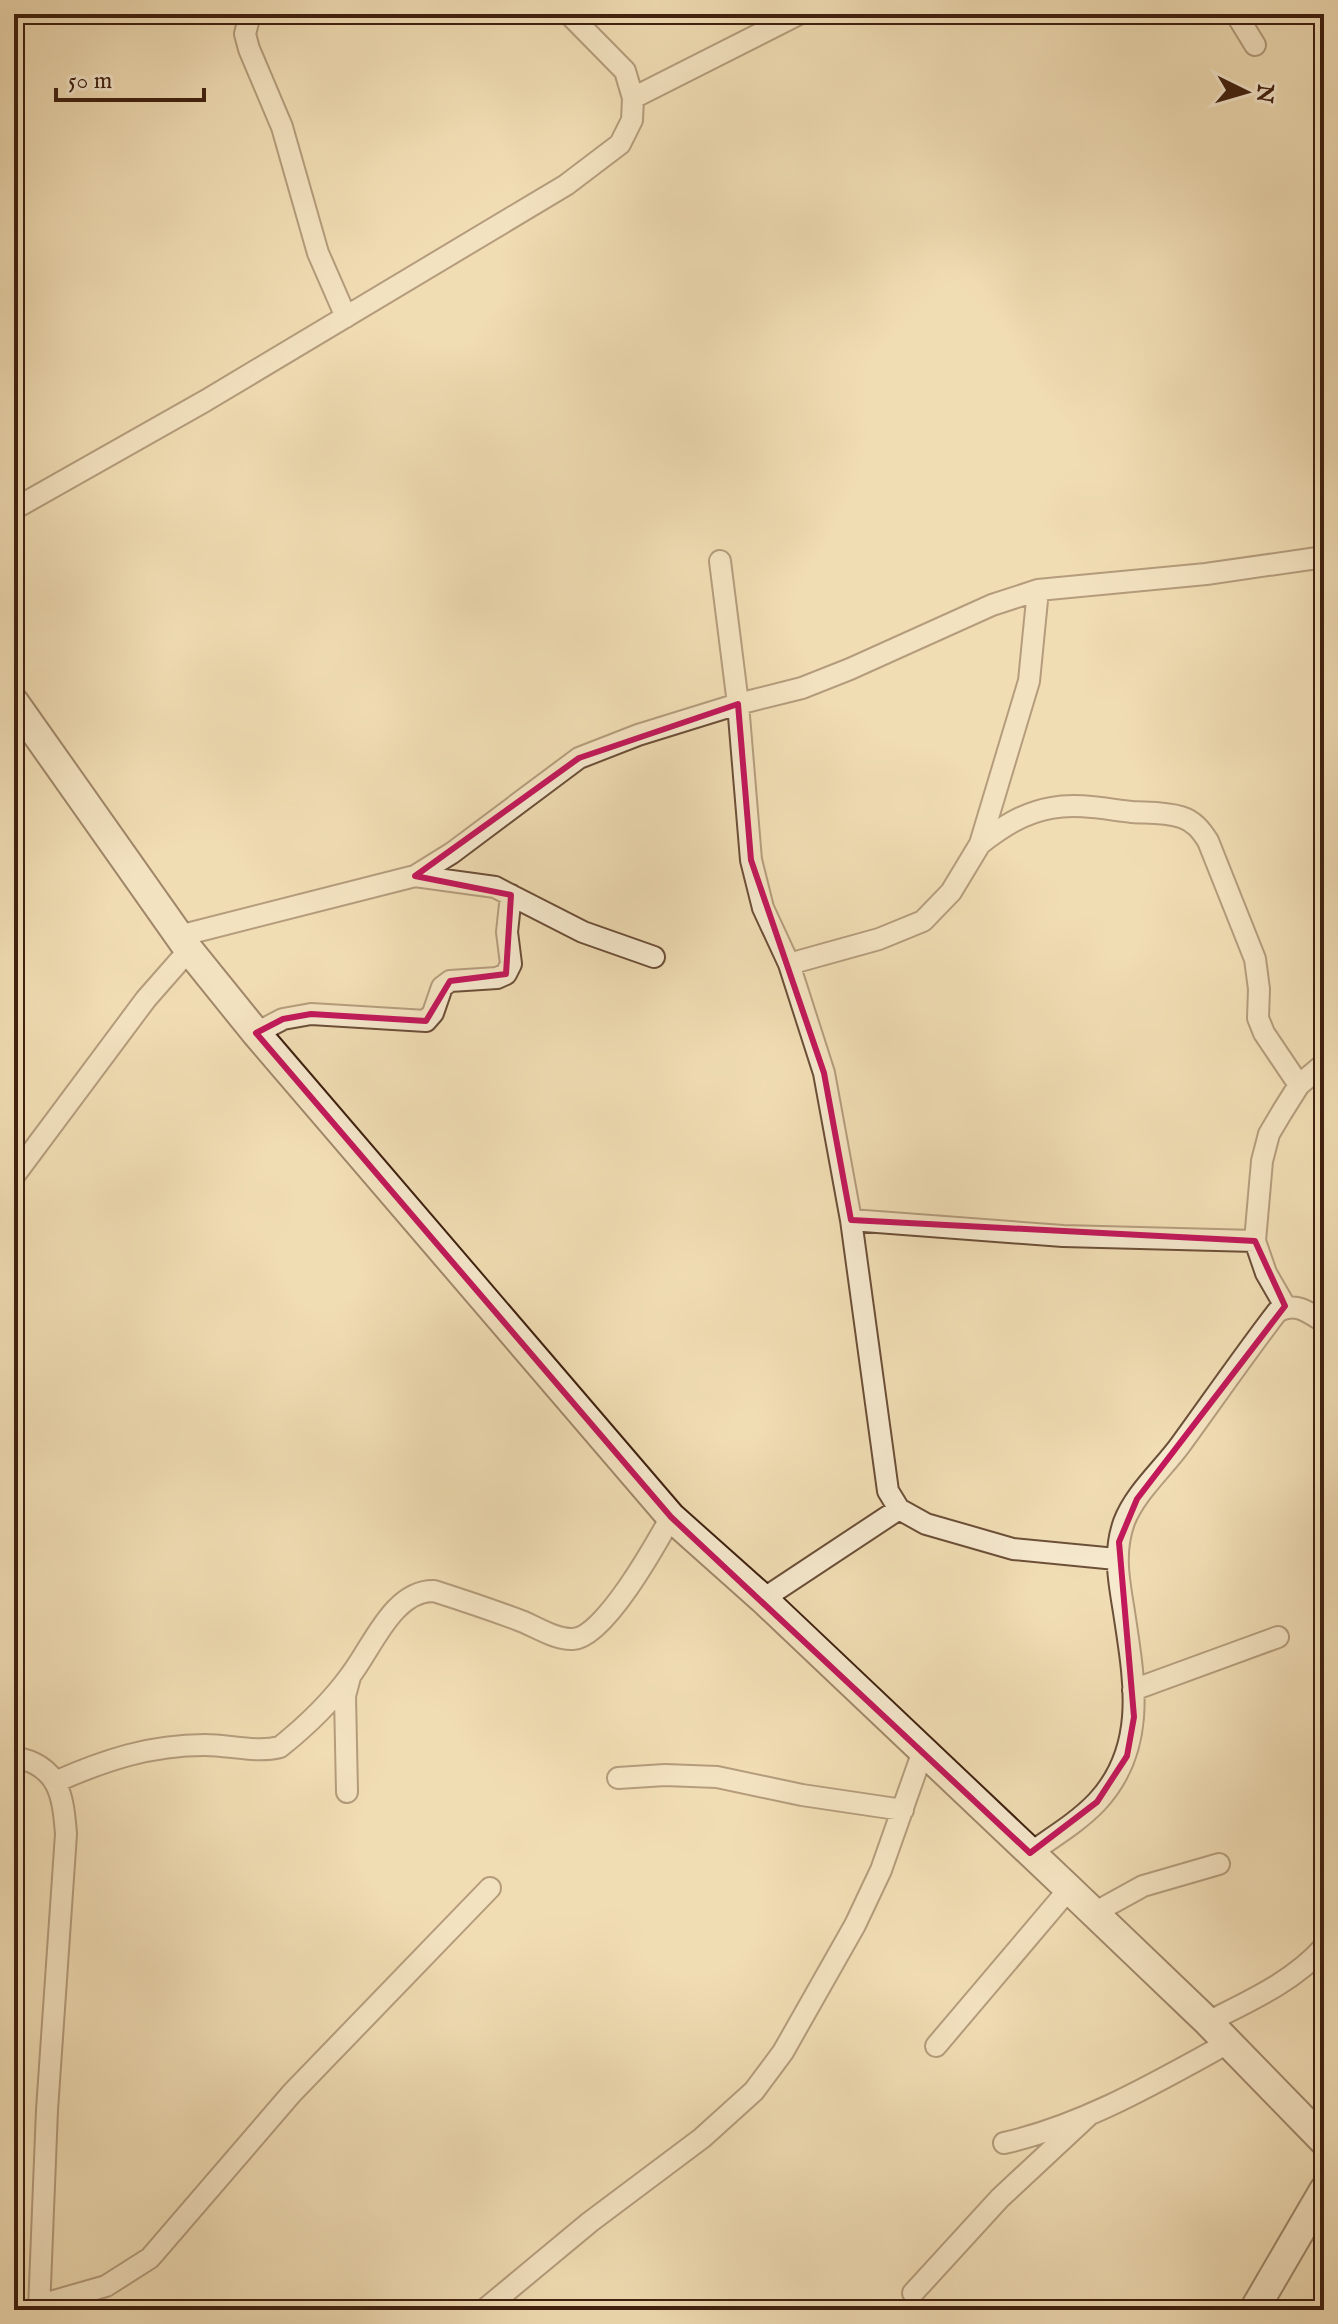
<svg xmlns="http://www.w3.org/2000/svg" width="1338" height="2324" font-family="'IM FELL English',serif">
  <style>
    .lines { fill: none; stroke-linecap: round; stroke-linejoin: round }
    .street-casing { stroke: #6c4f38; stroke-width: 24 }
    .secondary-casing { stroke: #3f200f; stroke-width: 32 }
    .street { stroke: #f6e9ce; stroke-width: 20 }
    .secondary { stroke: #f6e9ce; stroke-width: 28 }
    .marked { fill: none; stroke: #c2185b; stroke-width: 6; stroke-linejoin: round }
  </style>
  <rect width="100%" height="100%" fill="#f1ddb4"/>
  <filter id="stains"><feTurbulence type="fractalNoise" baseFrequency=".0025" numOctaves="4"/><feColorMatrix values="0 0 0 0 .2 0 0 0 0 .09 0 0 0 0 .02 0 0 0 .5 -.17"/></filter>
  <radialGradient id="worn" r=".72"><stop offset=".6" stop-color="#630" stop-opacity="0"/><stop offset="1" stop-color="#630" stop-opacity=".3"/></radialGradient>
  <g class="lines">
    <defs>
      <path id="street" d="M250,14L245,34L249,49L282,127L318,253L346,317
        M1236,14L1255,45
        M633,98L799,14
        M14,509L205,401L566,185L620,144L632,120L633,98L625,71L569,14
        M720,561L738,704L751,860L763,908L789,964L824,1073L851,1220L888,1491L899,1509L926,1524L1013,1549L1116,1559
        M980,844C1002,827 1023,813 1051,808C1078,803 1105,809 1132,812C1148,813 1165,812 1181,817C1194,821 1201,830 1208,841L1255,959L1259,989L1258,1018L1264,1033L1299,1085
        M415,876L495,887L583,932L654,957
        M179,936L415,876L452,853L579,758L638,735L738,704L802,688L850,669L992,605L1038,590L1206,574L1324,557
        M789,964L879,939L923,921L951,892L980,844L1029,681L1038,590
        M256,1033L283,1019L311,1014L426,1021L433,1013L442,987L450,981L497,978L506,974L511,964L507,932L511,895
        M14,1176L146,999L189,950
        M851,1220L1063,1236L1255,1241
        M1285,1306L1266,1273L1255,1241L1262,1161L1269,1134L1282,1112L1299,1085L1324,1064
        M763,1599L899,1509
        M1133,1690L1278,1637
        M14,1757C59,1765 63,1795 66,1834L47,2110L39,2310
        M618,1778L665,1775L717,1777L802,1795L903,1810
        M55,1782C105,1760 150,1745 205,1745C230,1745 256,1753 280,1747C305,1727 331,1702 350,1676C372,1648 393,1590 434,1591C462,1600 489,1609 516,1619C534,1625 554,1640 573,1639C604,1638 656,1544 671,1517
        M347,1792L345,1696L350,1677
        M1030,1853C1053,1837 1078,1822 1097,1802C1148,1747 1134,1679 1124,1612C1119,1581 1113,1553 1124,1522C1135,1493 1163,1469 1181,1444C1213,1400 1244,1355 1277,1312C1295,1301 1308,1312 1324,1322
        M1094,1913L1143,1886L1219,1864
        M1208,2022C1249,2001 1293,1982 1324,1947
        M936,2046L1069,1889
        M1004,2143C1084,2125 1157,2082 1228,2043
        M913,2293L1000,2198L1088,2116
        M40,2305L106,2286L150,2258L292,2093L490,1888
        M484,2310L590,2222L702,2138L754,2091L783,2052L855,1925L881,1870L923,1751"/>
      <path id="secondary" d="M14,702L189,950L256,1033L671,1517L763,1599L1069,1889L1208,2022L1324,2141
        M1254,2310L1324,2190"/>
    </defs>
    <!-- street casing -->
    <use href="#street" class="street-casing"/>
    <!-- secondary casing -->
    <use href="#secondary" class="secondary-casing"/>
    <!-- street -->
    <use href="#street" class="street"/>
    <!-- secondary -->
    <use href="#secondary" class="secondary"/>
  </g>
  <!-- marked area -->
  <path d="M0 0H1338V2324H0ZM738,704L751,860L824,1073L851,1220L1255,1241L1285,1306L1137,1499L1119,1542L1134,1717L1127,1756L1097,1802L1030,1853L671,1517L256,1033L283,1019L311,1014L426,1021L450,981L506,974L511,895L415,876L579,758Z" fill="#f1ddb4" fill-opacity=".55" fill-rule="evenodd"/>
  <path class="marked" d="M738,704L751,860L824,1073L851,1220L1255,1241L1285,1306L1137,1499L1119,1542L1134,1717L1127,1756L1097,1802L1030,1853L671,1517L256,1033L283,1019L311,1014L426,1021L450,981L506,974L511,895L415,876L579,758Z"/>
  <!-- margin -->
  <rect width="1338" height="2324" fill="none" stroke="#f1ddb4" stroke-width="48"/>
  <rect x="16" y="16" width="1306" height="2292" fill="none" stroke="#3f200f" stroke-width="4"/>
  <rect x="24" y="24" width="1290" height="2276" fill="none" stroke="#3f200f" stroke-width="2"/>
  <!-- north arrow -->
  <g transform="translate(1246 92) rotate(95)" stroke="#f6e9ce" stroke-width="6" paint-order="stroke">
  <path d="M0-6L14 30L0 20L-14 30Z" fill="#3f200f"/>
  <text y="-12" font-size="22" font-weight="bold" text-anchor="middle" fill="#3f200f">N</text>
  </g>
  <!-- scale -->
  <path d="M56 88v12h148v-12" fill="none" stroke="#3f200f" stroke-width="4"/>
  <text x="68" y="88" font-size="24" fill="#3f200f" stroke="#f6e9ce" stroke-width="6" paint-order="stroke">50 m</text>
  <rect width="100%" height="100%" filter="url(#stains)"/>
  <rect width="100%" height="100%" fill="url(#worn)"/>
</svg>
